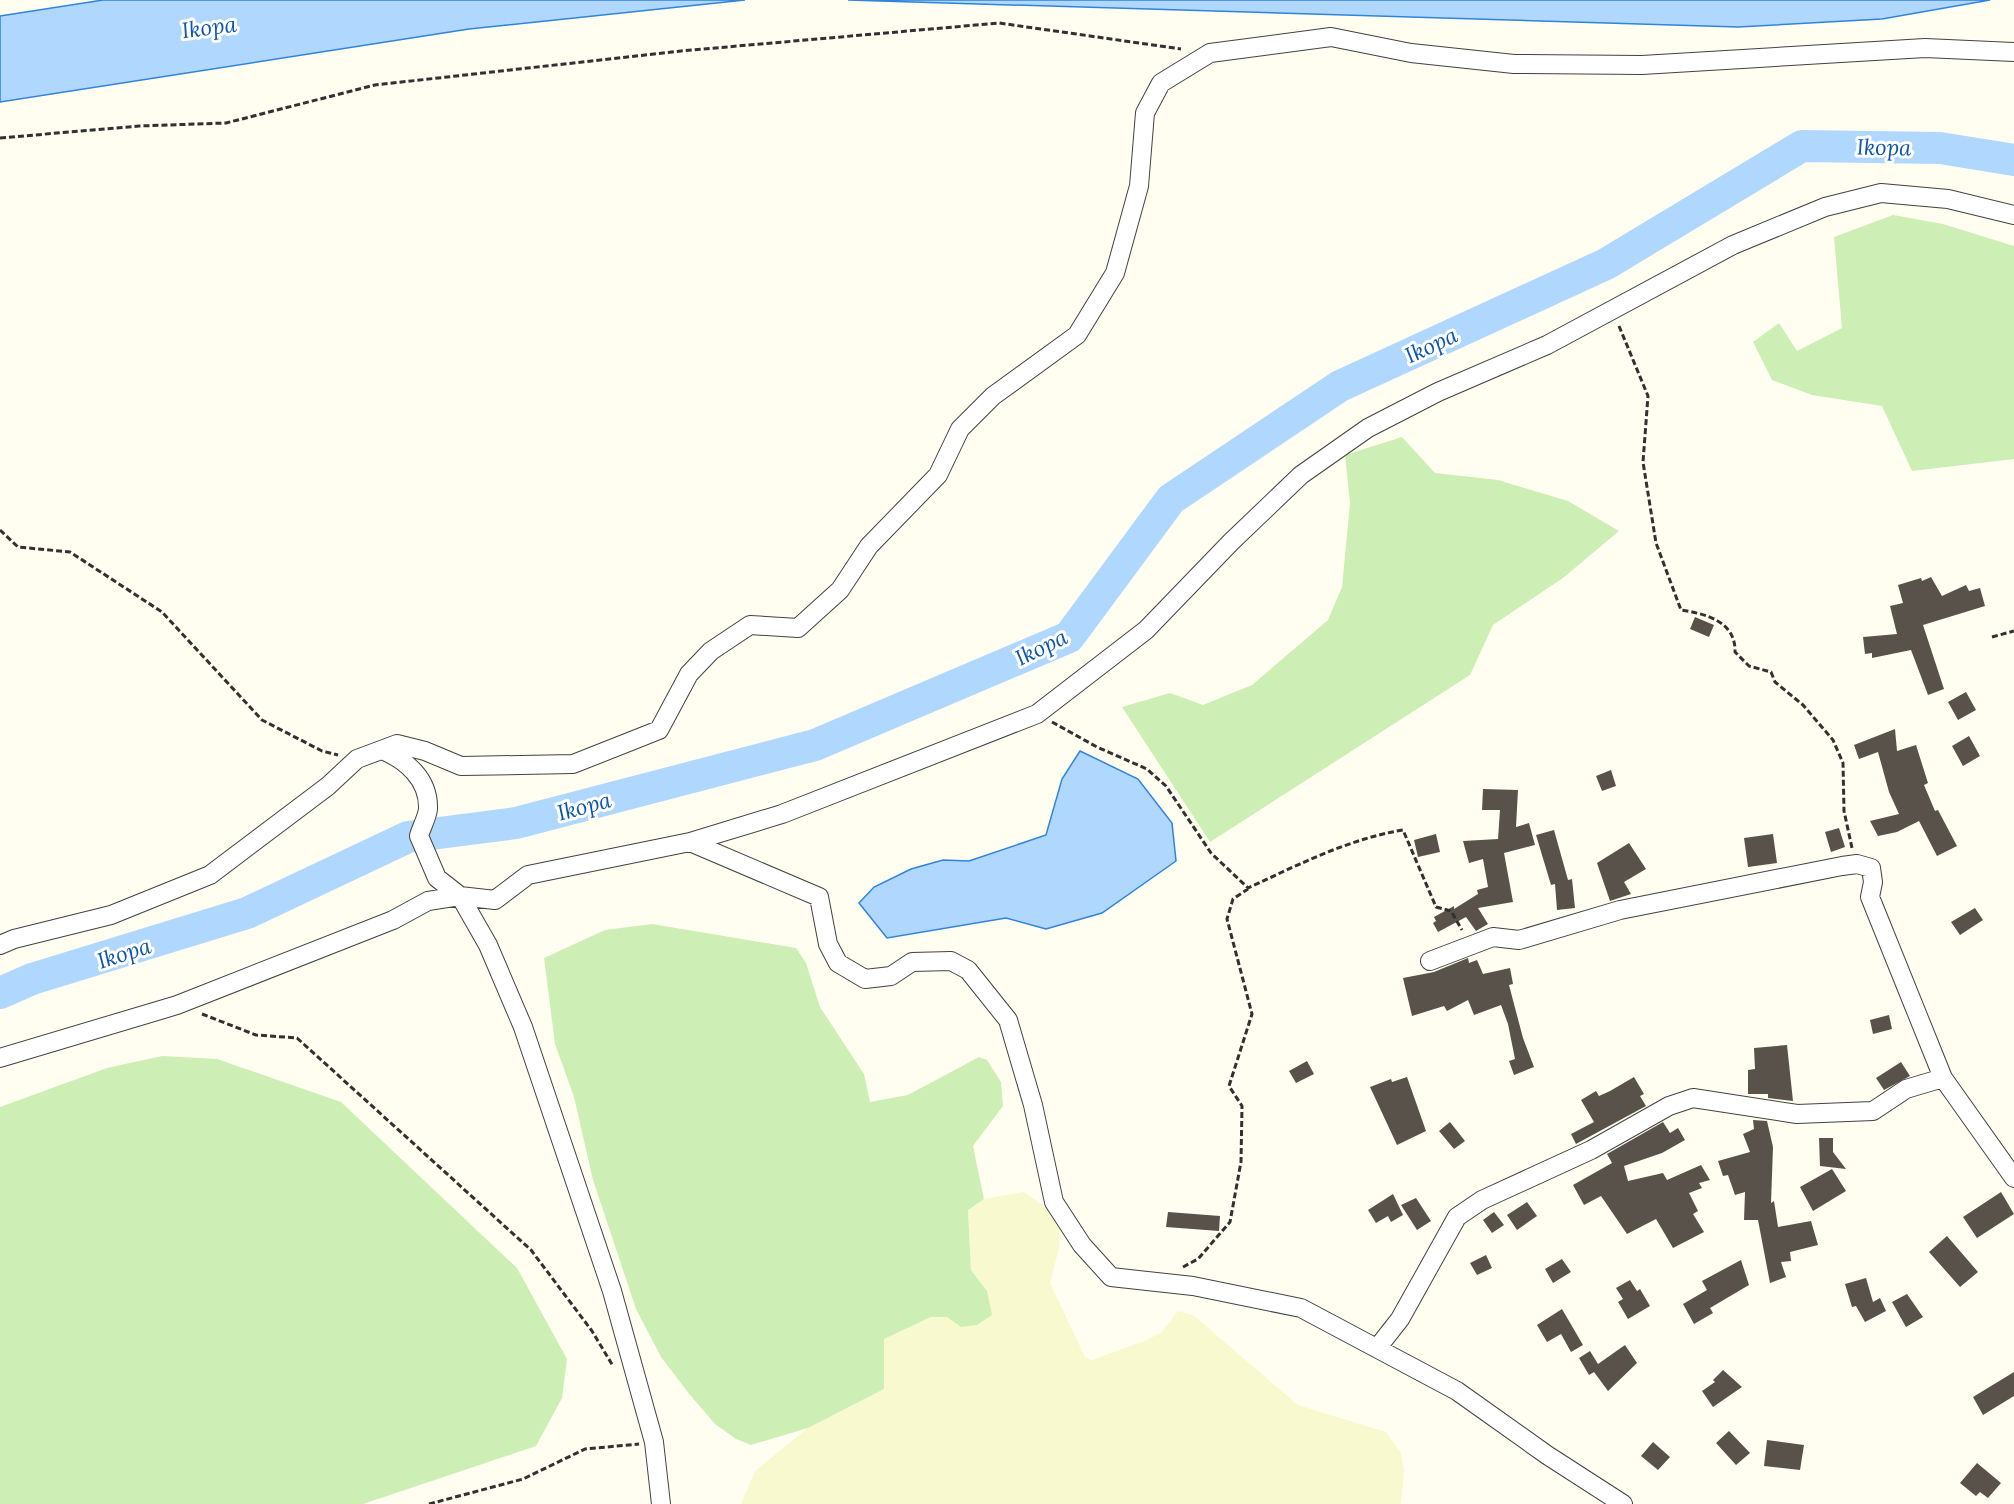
<svg xmlns="http://www.w3.org/2000/svg" width="2014" height="1504" font-family="Lora,serif">
  <style>
    .farmland { fill: #f8f9ce }
    .green { fill: #cdefb6 }
    .water { fill: #b0d7fd; stroke: #2f84dc; stroke-width: 1.5 }
    .lines { fill: none; stroke-linecap: round; stroke-linejoin: round }
    .river { stroke: #b0d7fd; stroke-width: 32 }
    .building { fill: #59524a }
    .minor-casing { stroke: #424242; stroke-width: 20 }
    .path { stroke: #313131; stroke-width: 3; stroke-dasharray: 6 3; stroke-linecap: butt }
    .minor { stroke: #fff; stroke-width: 18 }
    .labels { text-anchor: middle; dominant-baseline: central; stroke-width: 6; stroke-linejoin: round; paint-order: stroke }
    .water-label { font-size: 22px; font-style: italic; fill: #0a55b0; stroke: #fff }
  </style>
  <rect width="100%" height="100%" fill="#fffef1"/>
  <!-- farmland -->
  <path class="farmland" d="M1024,1192L1045,1207L1059,1229V1248L1050,1283L1085,1357L1092,1360L1147,1340L1162,1332L1178,1311L1193,1315L1298,1405L1386,1432L1401,1453L1404,1471L1401,1504H741L755,1471L808,1428L884,1389V1339L931,1317H947L987,1291L971,1270L968,1209L984,1199Z"/>
  <!-- green -->
  <path class="green" d="M1893,215L1943,224L2014,246V459L1912,471L1882,406L1812,395L1772,380L1753,342L1779,323L1797,351L1842,328L1834,237Z
    M1402,437L1435,473L1498,480L1568,501L1619,531L1563,578L1493,625L1470,675L1210,842L1122,707L1170,693L1203,705L1252,685L1328,620L1342,587L1350,503L1345,455Z
    M652,924L796,948L806,963L820,1007L864,1074L870,1102L908,1095L979,1057L987,1060L1001,1082L1003,1106L973,1146L984,1199L968,1210L971,1270L987,1291L992,1315L977,1325L961,1327L947,1317H931L884,1339V1389L808,1428L751,1445L736,1439L715,1424L690,1395L661,1357L636,1309L593,1180L574,1097L555,1044L544,958L605,930Z
    M162,1056L217,1059L341,1102L517,1268L567,1359L562,1398L536,1446L363,1504H0V1107L107,1068Z"/>
  <!-- water -->
  <path class="water" d="M103,0H745L469,29L0,102V16Z
    M848,0H1990L1882,19L1738,27Z
    M1080,751L1138,779L1172,823L1176,861L1102,913L1046,929L1006,918L887,938L859,903L874,887L911,869L943,860L969,861L1046,835L1062,779Z"/>
  <g class="lines">
    <!-- river -->
    <path class="river" d="M0,993L32,979L247,913L408,837L516,823L815,745L1069,637L1171,499L1340,386L1606,264L1802,146L1940,148L2014,160"/>
  </g>
  <!-- building -->
  <path class="building" d="M1931,577L1942,596L1966,585L1969,591L1980,588L1985,606L1923,625L1944,689L1928,695L1911,650L1872,658V653L1865,654L1863,637L1897,634L1890,606L1903,603L1898,585L1921,578L1922,581Z
    M1695,617L1714,625L1709,637L1690,629Z
    M1966,692L1976,710L1958,720L1948,702Z
    M1895,729L1897,751L1916,745L1928,783L1924,785L1935,811L1938,810L1957,846L1937,856L1919,821L1897,832L1878,836L1870,821L1899,814L1889,792L1878,752L1859,759L1854,745Z
    M1969,736L1980,756L1963,766L1952,746Z
    M1611,770L1616,786L1602,791L1596,776Z
    M1483,789L1518,790L1516,827L1529,823L1535,845L1504,853L1513,902L1478,908L1488,924L1476,931L1466,917L1438,932L1433,923L1436,921L1434,917L1454,906V909L1478,894L1477,890L1488,887L1483,859L1469,863L1463,841L1498,839L1500,810H1482Z
    M1839,828L1845,847L1831,852L1825,832Z
    M1554,830L1568,880L1572,879L1575,908L1557,910L1555,884L1551,885L1536,835Z
    M1436,834L1440,852L1418,857L1414,840Z
    M1773,834L1777,863L1748,867L1744,838Z
    M1629,843L1646,869L1624,882L1631,894L1610,901L1597,863Z
    M1975,908L1983,920L1960,935L1951,922Z
    M1468,958L1469,963L1477,960L1483,974L1510,968L1513,984L1509,985L1523,1038L1534,1067L1514,1075L1509,1061L1515,1059L1508,1024L1501,1005L1474,1015L1468,1000L1447,1011L1444,1006L1412,1016L1403,978L1434,972Z
    M1889,1015L1892,1029L1873,1034L1870,1020Z
    M1787,1045L1793,1101L1768,1098V1094H1748V1070L1755,1069L1754,1048Z
    M1307,1061L1314,1074L1296,1083L1289,1071Z
    M1901,1062L1910,1076L1884,1090L1876,1078Z
    M1407,1077L1426,1131L1397,1145L1370,1087L1391,1079L1392,1082Z
    M1634,1077L1644,1094L1640,1096L1646,1106L1576,1144L1571,1134L1594,1122L1581,1100L1596,1091L1599,1096L1610,1091Z
    M1753,1120L1767,1121L1773,1147L1771,1203L1774,1201L1778,1227L1811,1221L1818,1245L1790,1252L1791,1261L1781,1262L1786,1277L1770,1283L1758,1220H1744L1745,1192L1735,1195L1728,1175L1723,1176L1718,1161L1750,1152L1743,1134L1754,1129Z
    M1450,1122L1465,1141L1454,1149L1439,1131Z
    M1663,1122L1670,1133L1678,1128L1685,1140L1662,1153L1624,1166L1628,1181L1663,1173L1667,1180L1701,1165L1710,1180L1699,1183L1702,1188L1689,1193L1698,1211L1693,1214L1704,1232L1673,1248L1656,1219L1627,1234L1601,1196L1584,1205L1573,1185L1612,1163L1607,1154Z
    M1819,1138H1833V1152L1846,1169L1820,1166Z
    M1832,1169L1846,1191L1813,1211L1800,1187Z
    M2001,1192L2014,1214L1977,1238L1963,1217Z
    M1393,1194L1403,1215L1391,1222L1388,1216L1376,1223L1368,1210Z
    M1416,1198L1431,1221L1417,1230L1401,1205Z
    M1527,1202L1537,1216L1517,1230L1507,1215Z
    M1168,1212L1220,1216L1219,1231L1166,1227Z
    M1494,1212L1504,1225L1492,1233L1483,1220Z
    M1947,1236L1978,1272L1960,1287L1929,1252Z
    M1486,1255L1492,1268L1477,1275L1470,1263Z
    M1562,1259L1571,1272L1553,1283L1545,1269Z
    M1741,1260L1749,1285L1710,1308L1713,1313L1694,1324L1683,1304L1707,1290L1702,1281Z
    M1866,1278L1873,1302L1880,1298L1886,1311L1865,1322L1856,1306L1852,1307L1845,1284Z
    M1630,1280L1637,1291L1640,1289L1650,1306L1628,1319L1618,1302L1623,1299L1616,1288Z
    M1907,1294L1923,1317L1906,1327L1892,1302Z
    M1562,1309L1583,1345L1571,1352L1561,1334L1547,1342L1537,1325Z
    M1625,1345L1637,1363L1608,1391L1594,1372L1589,1375L1579,1358L1590,1351L1598,1364Z
    M1723,1370L1742,1387L1713,1407L1702,1391L1715,1382L1713,1380Z
    M2014,1372V1396L1983,1415L1973,1397Z
    M1729,1431L1750,1453L1736,1465L1716,1443Z
    M1767,1440L1804,1445L1800,1470L1764,1466Z
    M1653,1442L1670,1457L1658,1470L1641,1456Z
    M1977,1463L2001,1483L1988,1498L1980,1492L1976,1496L1960,1483Z"/>
  <g class="lines">
    <defs>
      <path id="minor" d="M382,750C406,760 429,779 428,809C427,818 421,828 419,836L437,878L460,896L488,945L523,1027L612,1291L654,1442L661,1504
        M690,842L819,897L828,944L838,963L865,979L891,976L912,962L951,961L968,970L1008,1020L1033,1105L1054,1202L1082,1245L1111,1277L1193,1286L1301,1308L1457,1391L1547,1455L1623,1504
        M0,945L14,939L111,915L210,875L328,786L357,759L397,744L425,751L461,766L573,764L659,730L689,674L711,651L750,625L798,628L840,590L869,546L938,475L960,429L993,396L1077,335L1115,273L1139,186L1145,113L1161,83L1210,53L1331,37L1411,53L1514,64L1642,65L1925,48L2014,52
        M1430,961L1493,937L1519,940L1620,910L1842,866L1857,864L1871,868L1873,882L1870,897L1943,1078L2014,1178
        M0,1058L177,1005L393,920L428,901L460,896L495,900L528,875L690,842L782,814L1037,714L1146,630L1231,542L1301,475L1368,428L1438,392L1547,345L1733,245L1825,207L1881,193L1948,199L2014,215
        M1378,1347L1400,1319L1457,1217L1482,1200L1591,1150L1669,1106L1693,1098L1797,1114L1873,1111L1906,1089L1943,1078"/>
    </defs>
    <!-- minor casing -->
    <use href="#minor" class="minor-casing"/>
    <!-- path -->
    <path class="path" d="M0,138L139,126L226,123L375,85L681,51L999,23L1181,49
      M1619,326L1648,396L1643,462L1656,543L1681,610C1707,614 1736,622 1735,652L1749,666L1771,672L1775,682L1803,705L1833,740L1843,763L1844,811L1852,848
      M0,530L18,547L70,552L162,612L262,720L322,751L338,755
      M1992,637L2014,631
      M1052,722L1097,747L1147,769L1166,786L1211,853L1248,888C1298,865 1348,839 1403,830L1436,907L1451,911L1462,930
      M202,1014L256,1035L297,1038L531,1250L592,1331L613,1366
      M1183,1267L1198,1259L1230,1222L1241,1162L1242,1106L1229,1086L1252,1014L1227,919L1233,899L1248,889
      M429,1504L523,1479L585,1449L639,1444"/>
    <!-- minor -->
    <use href="#minor" class="minor"/>
  </g>
  <g class="labels">
    <!-- water labels -->
    <g class="water-label">
      <text transform="translate(209 27) rotate(-7)">Ikopa</text>
      <text transform="translate(1884 147) rotate(1)">Ikopa</text>
      <text transform="translate(1431 345) rotate(-25)">Ikopa</text>
      <text transform="translate(1041 647) rotate(-26)">Ikopa</text>
      <text transform="translate(584 806) rotate(-15)">Ikopa</text>
      <text transform="translate(124 953) rotate(-18)">Ikopa</text>
    </g>
  </g>
</svg>
